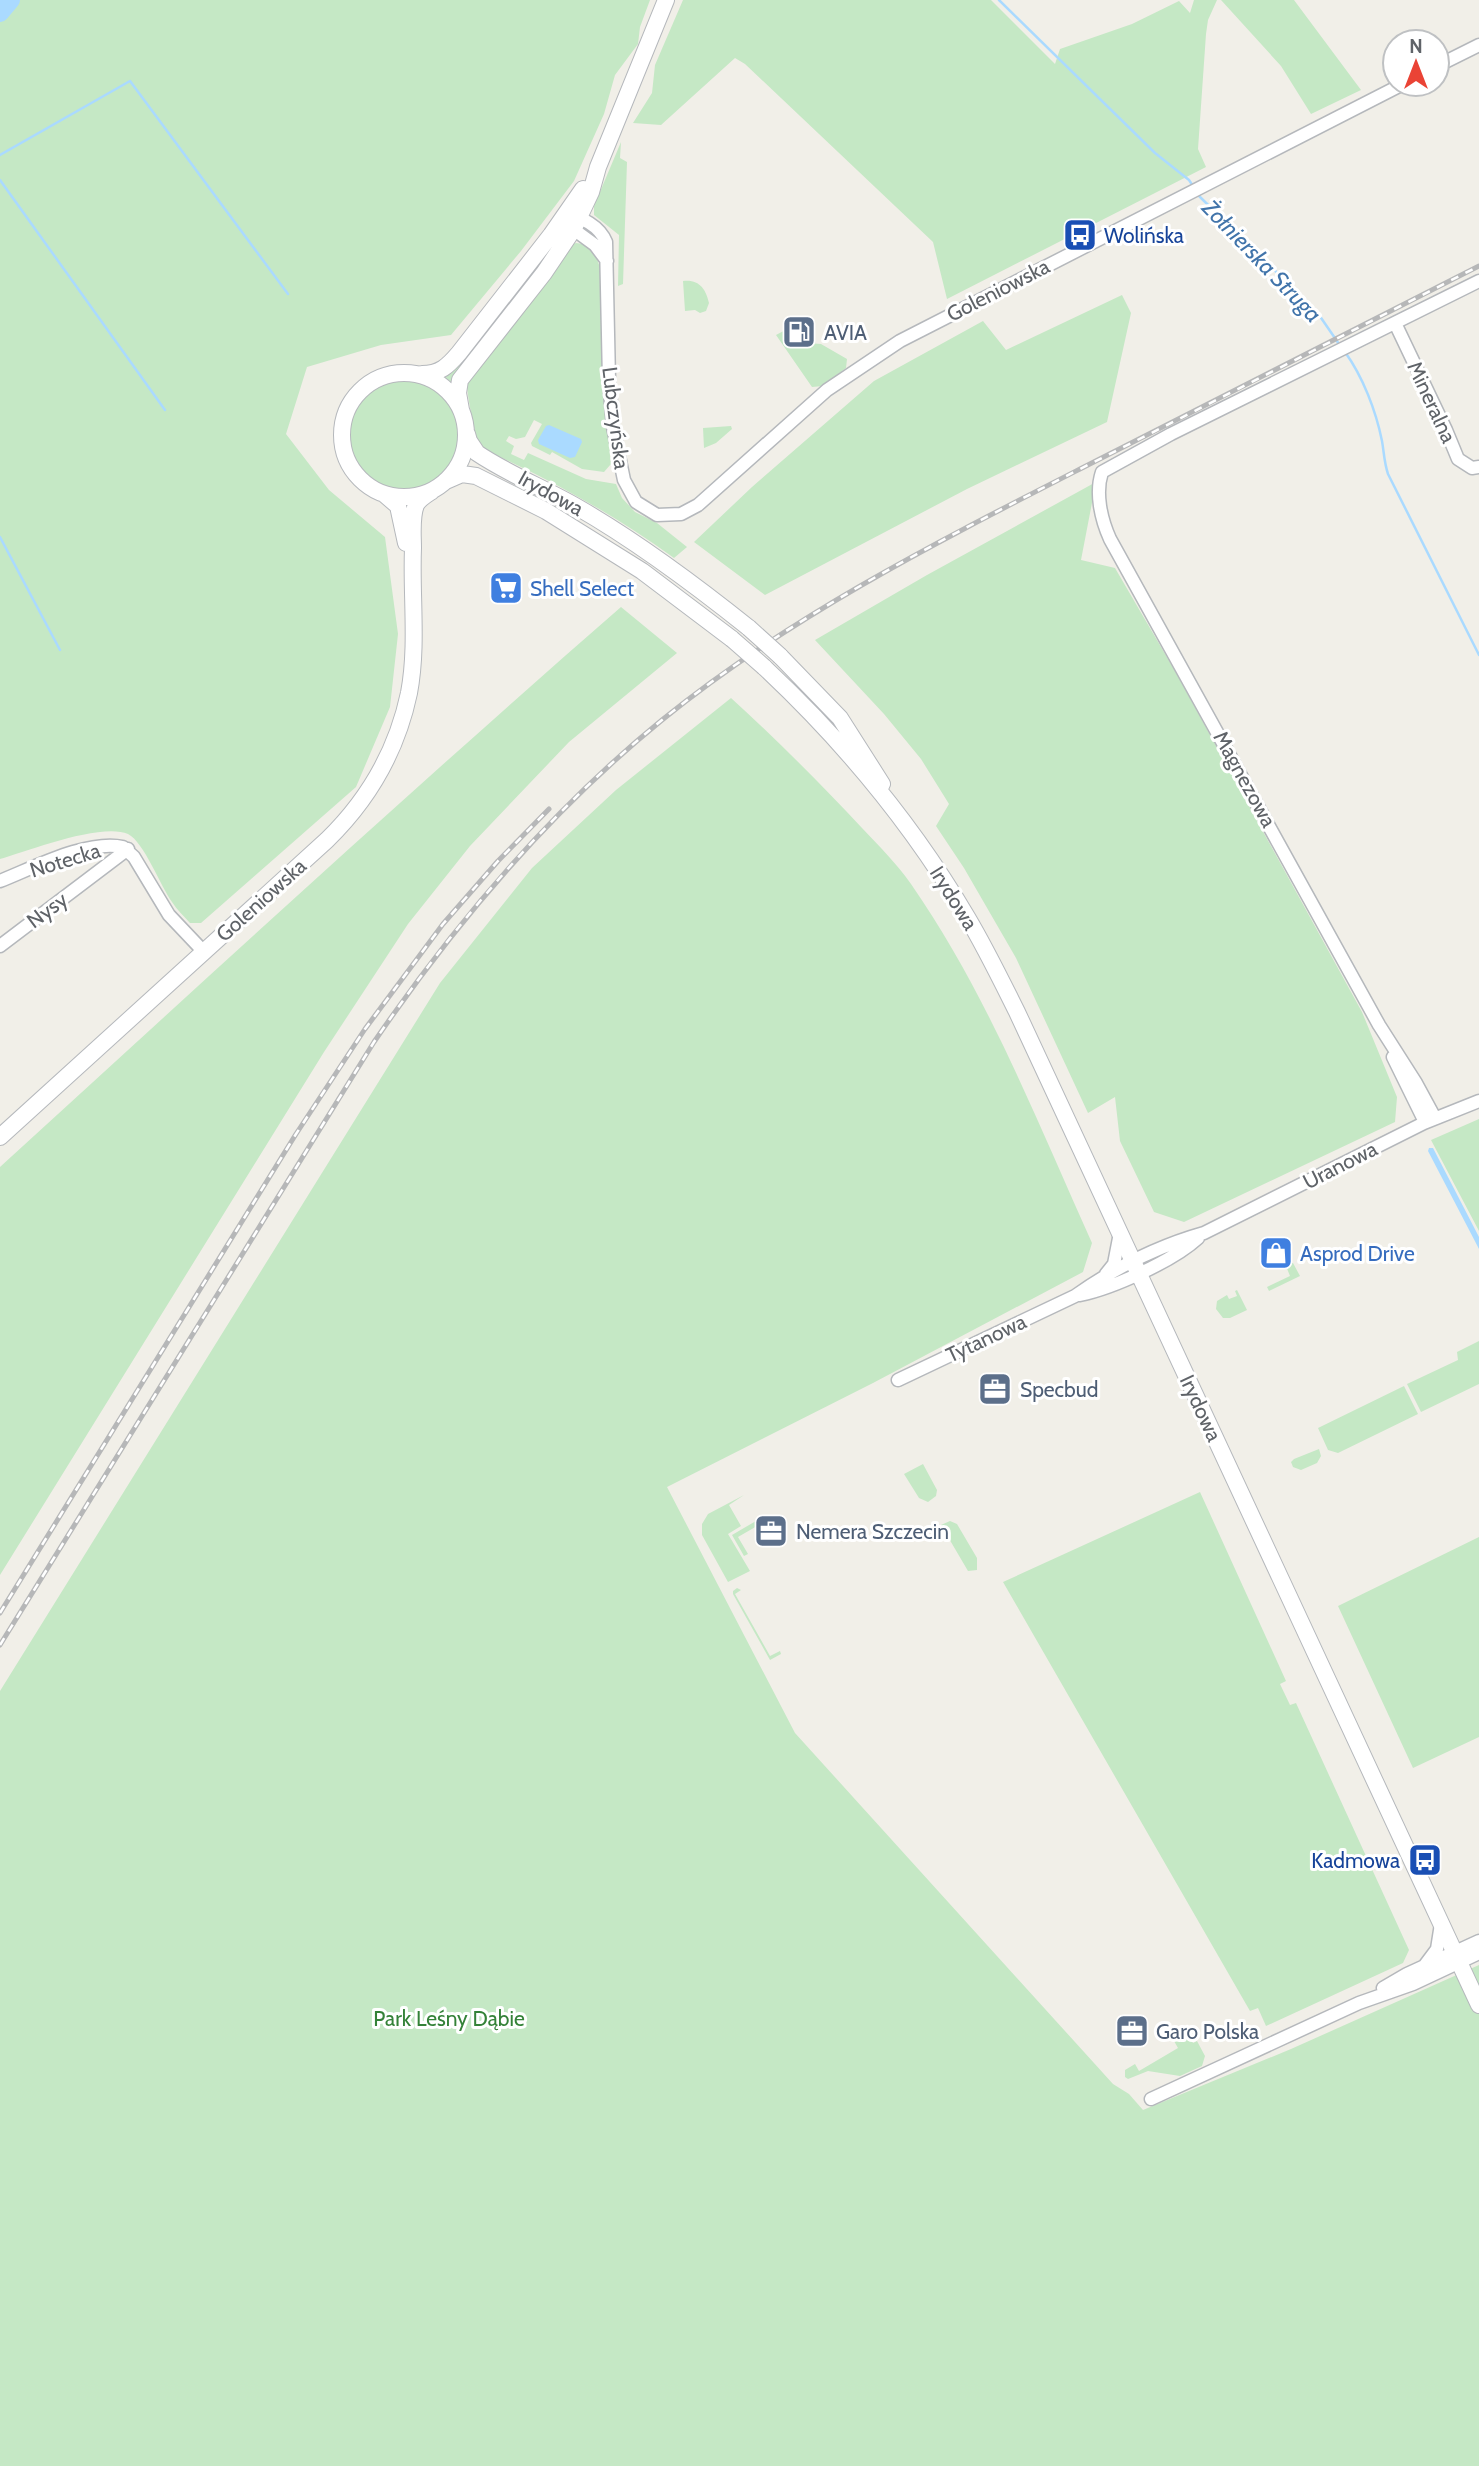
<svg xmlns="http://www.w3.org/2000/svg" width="1479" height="2466" font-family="Cabin,sans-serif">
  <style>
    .green { fill: #c5e8c5 }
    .water { fill: #aadaff }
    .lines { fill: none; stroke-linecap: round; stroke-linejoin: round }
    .stream { stroke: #aadaff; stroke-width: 2.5 }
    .river { stroke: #aadaff; stroke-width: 18 }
    .minor-casing { stroke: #b5b8bc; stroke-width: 15 }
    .tertiary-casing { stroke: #b5b8bc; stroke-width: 18 }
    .minor { stroke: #fff; stroke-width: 12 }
    .tertiary { stroke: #fff; stroke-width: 16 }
    .rail-casing { stroke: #b6b7b8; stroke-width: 5 }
    .rail { stroke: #fff; stroke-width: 2.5; stroke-dasharray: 8; stroke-linecap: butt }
    .tertiary-bridge-casing { stroke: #b5b8bc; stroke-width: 18; stroke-linecap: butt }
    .tertiary-bridge { stroke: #fff; stroke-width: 16 }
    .labels { text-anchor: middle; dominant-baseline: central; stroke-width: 6; stroke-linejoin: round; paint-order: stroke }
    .transit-label { font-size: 21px; fill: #164399; stroke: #fff; text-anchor: start }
    .street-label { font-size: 21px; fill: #5f6368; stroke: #fff }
    .service-label { font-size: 21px; fill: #4e5e75; stroke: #fff; text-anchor: start }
    .shop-label { font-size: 21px; fill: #366cbe; stroke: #fff; text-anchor: start }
    .park-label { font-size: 21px; fill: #348238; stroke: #fff }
    .water-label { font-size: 23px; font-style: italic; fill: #4174aa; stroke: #fff }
  </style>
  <rect width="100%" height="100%" fill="#f1efe8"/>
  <!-- green -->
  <path class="green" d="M0,0H650L640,27L638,44L615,75L604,114L574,181L521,251L451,335L381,345L307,367L286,434L329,490L385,537L398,634L390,707L356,787L201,923H190C184,916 177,910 172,902C161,887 144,842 128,834C102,822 27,851 0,859Z
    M683,0H991L1055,64L1060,49L1132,24L1179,1L1190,13L1194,0H1217L1208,20L1206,34L1198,149L1206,167L947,299L933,242L745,64L735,58L661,125L633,123L652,93L655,65Z
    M1221,0H1294L1361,90L1311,114L1281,66Z
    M621,142L620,158L627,162L623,284L618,286L619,235L594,215V206Z
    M566,231L453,383L445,378L534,262Z
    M576,243C591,244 597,255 600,269L603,381L611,464L604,472L582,469L552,452L550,455L532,446L531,443L542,424L534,420L525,437L516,439L509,436L506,441L514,446L511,454L524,460L528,453L586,479L616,484L622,498L635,512L657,523L687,547L674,558C615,515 553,481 487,451C486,450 480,444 479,443C475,437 466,390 467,382L568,246Z
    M683,281C699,279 706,289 709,303L706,311L700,313L695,310L685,311Z
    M1122,295L1131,313L1107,422L967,489L765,595L694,542L752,487L874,381L983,321L1006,350Z
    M791,327L795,338L807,343L821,344L847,359L846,368L823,386L812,387L776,335Z
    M349 434a55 55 0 1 1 110 0a55 55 0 1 1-110 0Z
    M731,426L732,429L716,443L704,448L703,428Z
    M1096,482L1081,560L1115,568L1175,671L1362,1012L1397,1097L1395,1122L1184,1222L1154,1212L1120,1141L1115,1097L1088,1113L1016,958L964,868L936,826L949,804L921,759L884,714L815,640L927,575Z
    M621,607L677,653L569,742L470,846L408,924L324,1052L0,1575V1167C206,979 411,790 621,607Z
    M731,698C776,739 820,783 862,828C879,846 897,864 911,884C988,995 1037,1121 1092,1243L1083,1272L873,1383L667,1487L795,1733L1113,2084L1129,2094L1143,2110L1291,2049L1479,1965V2466H0V1691L440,983L532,868L616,790Z
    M1479,1119V1231L1431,1140Z
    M1293,1263L1300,1276L1269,1291L1267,1287L1290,1276L1286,1266Z
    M1237,1290L1247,1310L1230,1318H1223L1216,1309L1217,1301L1227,1295L1229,1299L1237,1296L1235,1291Z
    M1479,1341V1384L1421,1412L1407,1384L1458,1360L1457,1352Z
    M1404,1386L1418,1414L1338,1453L1328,1450L1318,1428Z
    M1319,1449L1321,1456L1317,1463L1301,1470L1293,1467L1291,1462L1294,1459Z
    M923,1464L937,1490L936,1496L928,1502L919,1498L904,1474Z
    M1200,1492L1286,1681L1280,1684L1290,1705L1296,1703L1409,1950L1403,1963L1266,2026L1258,2008L1250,2011L1003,1582Z
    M744,1495L729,1505L741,1526L728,1534L750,1571L728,1582L702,1535V1524L708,1514Z
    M761,1518L764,1522L738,1537L748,1554L744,1556L732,1535Z
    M950,1521L957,1524L977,1558V1570L968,1571L941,1525Z
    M1479,1537V1737L1413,1768L1338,1606Z
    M737,1588L741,1590L735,1594L770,1656L780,1651L781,1654L770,1660L733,1594V1591Z
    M1191,2031L1194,2036L1190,2038L1193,2043L1197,2041L1205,2056L1202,2066L1180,2076L1148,2071L1128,2079L1125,2077V2070L1135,2064L1139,2071L1178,2048L1174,2041Z"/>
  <!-- water -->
  <path class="water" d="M549,425L581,439L582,442L575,457L570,458L539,444L538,440L546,426Z
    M1429,1148H1433L1479,1237V1249L1428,1151Z"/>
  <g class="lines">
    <!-- stream -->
    <path class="stream" d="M999,0L1155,153L1189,180L1193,186
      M0,155L130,81L288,294
      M0,180L165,410
      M1198,195L1317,312L1339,344
      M1345,352C1363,377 1376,411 1382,441C1384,452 1384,462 1388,474L1479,655
      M0,537L60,650"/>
    <!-- river -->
    <path class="river" d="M0,13L11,0"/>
    <defs>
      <path id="minor" d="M1437,66L1479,45
        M607,261L595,245L569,226L565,216C581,215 600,227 606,242L609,380L613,427L624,480L636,502L657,515L681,514L698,505L827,390L900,341L1403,84
        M1395,323L1446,430L1458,459L1472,468L1479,467
        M0,881C33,868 88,839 123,847L134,857L169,915L204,952
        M0,946L128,849
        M1393,1057L1425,1122
        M1435,1118L1416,1083L1379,1025L1110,539C1101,519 1095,493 1102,472L1171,434L1479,281
        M1106,1274L1114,1264L1120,1233
        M1080,1295C1113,1288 1173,1261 1198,1238
        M898,1380L1075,1296C1113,1269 1158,1246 1204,1233L1424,1123L1479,1101
        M1425,1965L1437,1949L1441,1924
        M1383,1988L1407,1974L1479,1941
        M1151,2099L1359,2003L1413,1984L1479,1953"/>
      <path id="tertiary" d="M342 435a62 62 0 1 1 124 0a62 62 0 1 1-124 0Z
        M422,374C440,374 448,366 459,353L551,235L583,189
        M461,410L458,393L460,380L544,273L573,230L591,192L598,167L666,0
        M467,434L469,441L477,453C508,474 544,488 577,507C638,542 694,584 749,628
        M446,481L462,474L476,476L546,511L642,571L732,639
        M384,494L398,506L406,543
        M780,656L840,718L882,784
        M764,667C842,740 912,824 967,917C985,947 1001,980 1017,1012L1479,2005
        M0,1137L327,840C368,800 397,750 409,693C418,645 411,596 413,548C413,535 411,517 416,505C419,499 426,495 432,491"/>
    </defs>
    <!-- minor casing -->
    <use href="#minor" class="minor-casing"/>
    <!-- tertiary casing -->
    <use href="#tertiary" class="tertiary-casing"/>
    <!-- minor -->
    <use href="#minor" class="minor"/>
    <!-- tertiary -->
    <use href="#tertiary" class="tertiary"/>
    <defs>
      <path id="rail" d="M0,1613L296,1134L365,1029L443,924L498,861L549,809
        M0,1645L374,1042C456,922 549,812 662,720C789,617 935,543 1080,469C1213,402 1346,334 1479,266"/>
    </defs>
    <!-- rail casing -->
    <use href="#rail" class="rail-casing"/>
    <!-- rail -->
    <use href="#rail" class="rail"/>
    <defs>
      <path id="tertiary-bridge" d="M749,628L780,656
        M732,639L764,667"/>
    </defs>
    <!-- tertiary-bridge casing -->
    <use href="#tertiary-bridge" class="tertiary-bridge-casing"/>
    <!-- tertiary-bridge -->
    <use href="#tertiary-bridge" class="tertiary-bridge"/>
  </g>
  <!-- icons -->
  <defs>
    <symbol id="bus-square" viewBox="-11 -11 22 22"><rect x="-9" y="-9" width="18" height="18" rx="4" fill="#1a4fb4" stroke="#fff"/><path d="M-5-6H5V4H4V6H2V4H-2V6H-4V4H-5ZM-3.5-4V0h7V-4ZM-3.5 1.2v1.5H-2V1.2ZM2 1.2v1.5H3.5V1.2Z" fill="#fff"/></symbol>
    <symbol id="fuel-square" viewBox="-11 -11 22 22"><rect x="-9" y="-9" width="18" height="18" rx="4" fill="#5c6f8a" stroke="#fff"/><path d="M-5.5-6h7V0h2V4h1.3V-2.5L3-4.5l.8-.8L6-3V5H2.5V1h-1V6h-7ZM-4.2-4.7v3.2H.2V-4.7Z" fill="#fff"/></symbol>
    <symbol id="supermarket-square" viewBox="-11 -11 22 22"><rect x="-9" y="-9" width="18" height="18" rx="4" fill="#3f7fe0" stroke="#fff"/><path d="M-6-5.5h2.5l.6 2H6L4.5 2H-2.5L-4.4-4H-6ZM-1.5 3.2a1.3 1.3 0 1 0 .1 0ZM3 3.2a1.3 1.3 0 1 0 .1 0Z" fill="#fff"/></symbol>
    <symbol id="shop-square" viewBox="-11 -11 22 22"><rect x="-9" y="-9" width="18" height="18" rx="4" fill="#3f7fe0" stroke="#fff"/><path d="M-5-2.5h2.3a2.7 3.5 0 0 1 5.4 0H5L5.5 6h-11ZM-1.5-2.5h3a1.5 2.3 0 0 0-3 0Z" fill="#fff"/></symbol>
    <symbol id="office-square" viewBox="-11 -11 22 22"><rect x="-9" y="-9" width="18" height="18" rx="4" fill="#5c6f8a" stroke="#fff"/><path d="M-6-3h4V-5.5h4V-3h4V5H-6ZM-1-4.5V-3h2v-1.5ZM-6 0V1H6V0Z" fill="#fff"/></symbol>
  </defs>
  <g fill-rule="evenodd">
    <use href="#bus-square" x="1061" y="216" width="38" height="38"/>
    <use href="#fuel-square" x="780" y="313" width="38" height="38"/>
    <use href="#supermarket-square" x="487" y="569" width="38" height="38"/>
    <use href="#shop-square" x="1257" y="1234" width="38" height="38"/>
    <use href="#office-square" x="976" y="1370" width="38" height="38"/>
    <use href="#office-square" x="752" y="1512" width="38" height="38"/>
    <use href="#bus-square" x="1406" y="1841" width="38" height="38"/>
    <use href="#office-square" x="1113" y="2012" width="38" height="38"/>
  </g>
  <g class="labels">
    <!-- transit labels -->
    <g class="transit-label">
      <text x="1104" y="235">Wolińska</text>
      <text x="1400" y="1860" text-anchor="end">Kadmowa</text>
    </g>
    <!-- street labels -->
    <g class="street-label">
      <text transform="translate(998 290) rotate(-27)">Goleniowska</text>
      <text transform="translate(1432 402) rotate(65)">Mineralna</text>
      <text transform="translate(616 418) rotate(83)">Lubczyńska</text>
      <text transform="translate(551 493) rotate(29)">Irydowa</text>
      <text transform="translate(1245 779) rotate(61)">Magnezowa</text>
      <text transform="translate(65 860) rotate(-17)">Notecka</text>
      <text transform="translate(954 898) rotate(58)">Irydowa</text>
      <text transform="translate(261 900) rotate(-42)">Goleniowska</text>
      <text transform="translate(47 910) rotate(-37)">Nysy</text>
      <text transform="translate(1340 1165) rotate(-27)">Uranowa</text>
      <text transform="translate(986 1338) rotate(-25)">Tytanowa</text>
      <text transform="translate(1201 1408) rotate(65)">Irydowa</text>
    </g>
    <!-- service labels -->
    <g class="service-label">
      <text x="824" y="332">AVIA</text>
      <text x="1020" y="1389">Specbud</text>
      <text x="796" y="1531">Nemera Szczecin</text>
      <text x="1156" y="2031">Garo Polska</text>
    </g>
    <!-- shop labels -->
    <g class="shop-label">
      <text x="530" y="588">Shell Select</text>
      <text x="1300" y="1253">Asprod Drive</text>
    </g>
    <!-- park labels -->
    <g class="park-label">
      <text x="449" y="2018">Park Leśny Dąbie</text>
    </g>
    <!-- water labels -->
    <g class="water-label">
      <text transform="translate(1262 261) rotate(46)">Żołnierska Struga</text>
    </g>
  </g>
  <!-- north arrow -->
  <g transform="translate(1416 63)"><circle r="33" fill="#ffffff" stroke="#bfc1c3" stroke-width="2"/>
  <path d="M0-5L12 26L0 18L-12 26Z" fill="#ea4335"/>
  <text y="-10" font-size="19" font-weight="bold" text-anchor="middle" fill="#5f6368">N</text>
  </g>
</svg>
